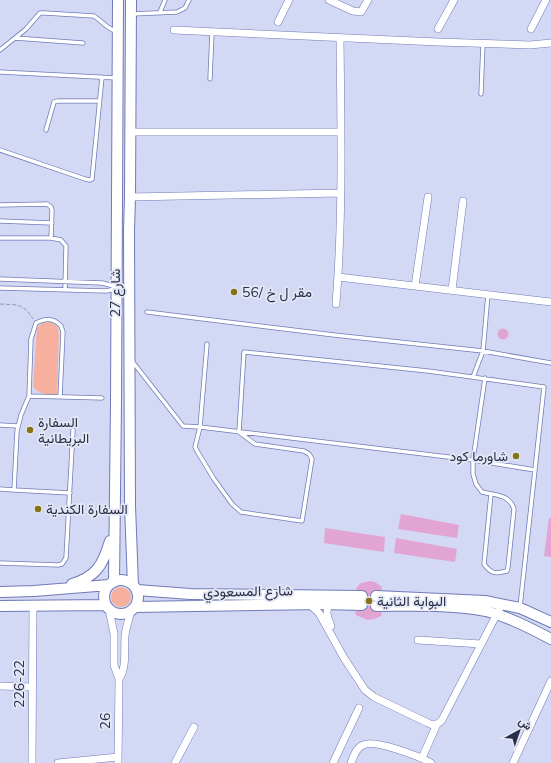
<svg xmlns="http://www.w3.org/2000/svg" width="551" height="763" font-family="Mulish,Vazirmatn,sans-serif">
  <style>
    .green { fill: #f7b09d }
    .building { fill: #e1a4d3 }
    .lines { fill: none; stroke-linecap: round; stroke-linejoin: round }
    .lane-casing { stroke: #6f7ab7; stroke-width: 5 }
    .street-casing { stroke: #6f7ab7; stroke-width: 8 }
    .secondary-casing { stroke: #6f7ab7; stroke-width: 12 }
    .path { stroke: #9297b2; stroke-width: 1; stroke-dasharray: 4 2; stroke-linecap: butt }
    .lane { stroke: #fff; stroke-width: 3.5 }
    .street { stroke: #fff; stroke-width: 7 }
    .secondary { stroke: #fff; stroke-width: 10 }
    .poi-dot { fill: #877214; stroke: #e4e7f5; stroke-width: 1.5 }
    .labels { text-anchor: middle; dominant-baseline: central; stroke-width: 3.5; stroke-linejoin: round; paint-order: stroke }
    .poi-label { font-size: 14px; fill: #2a2f49; stroke: #e4e7f5; text-anchor: start }
    .street-label { font-size: 14px; fill: #2a2f49; stroke: #e4e7f5 }
  </style>
  <rect width="100%" height="100%" fill="#d3d9f4"/>
  <!-- green -->
  <path class="green" d="M50,322L57,326L59,333L57,393L54,395C45,394 38,394 33,386L37,328L42,323Z
    M111 597a10 10 0 1 1 20 0a10 10 0 1 1-20 0Z"/>
  <!-- building -->
  <path class="building" d="M497.5 334a5.5 5.5 0 1 1 11 0a5.5 5.5 0 1 1-11 0Z
    M401,514L459,525L457,538L398,529Z
    M549,518H551V557L544,556Z
    M325,528L385,537L384,552L324,543Z
    M396,538L457,549L455,562L394,553Z
    M370,581L375,582L382,587V590L375,600L376,606L381,612L382,614L381,616L374,619L367,620L356,615L355,612L358,610H360L362,605L358,591L356,588L361,583Z"/>
  <g class="lines">
    <defs>
      <path id="lane" d="M160,12L165,0
        M132,14L177,12L185,8L189,0
        M15,38L26,29L40,13H45L94,16C102,21 107,29 116,31
        M0,50L15,38L83,43
        M0,72L117,78
        M210,79L212,32
        M481,94L483,43
        M46,130L54,102L57,101H99
        M0,150L85,179L90,180L92,179L102,77
        M0,205L47,204L51,207L52,210L51,238H0
        M0,221L52,223
        M51,238L61,240L66,246L65,290
        M0,279L102,283L114,286
        M0,288L106,291L115,289
        M147,312L334,335L483,351L551,363
        M207,344L200,427L195,447L197,451L214,479L232,504L241,512L302,521L312,459L309,454L304,451L255,444L239,432L244,352L428,371L544,387L520,607
        M132,361L183,426L200,427L473,460L535,470
        M473,377L483,351L488,294
        M485,378L473,460V474L476,484L482,492C495,495 509,494 514,509L508,567L507,571C496,574 491,574 484,564L491,494
        M29,396L102,398
        M0,425L18,426
        M0,489L14,490L17,431L21,415L29,396L31,339L36,323C45,318 54,318 61,326L63,332L60,397
        M14,490L70,493
        M0,563L58,565L62,564L66,558L73,430"/>
      <path id="street" d="M329,0L353,11L361,12L368,0
        M278,22L289,0
        M438,29L454,0
        M531,29L546,0
        M174,30L438,42L530,45L551,43
        M130,132H341
        M130,197L340,193
        M338,277L551,302
        M415,286L428,197
        M452,290L463,201
        M336,304C343,216 341,127 340,38
        M310,605L319,613L344,658L365,690L374,697L428,723C433,726 438,725 442,720L502,604
        M329,605C325,613 328,618 331,626
        M109,609L114,634V665L119,679L118,763
        M418,640L481,644
        M119,679C127,668 124,649 125,636C126,627 129,619 131,611
        M0,686L32,687
        M422,758L437,724
        M32,763L33,606
        M58,763L118,757
        M175,763L194,727
        M333,763L359,708
        M351,763C353,757 356,748 363,745C374,739 419,756 431,763
        M513,763L551,681"/>
      <path id="secondary" d="M131,0L130,197L129,231L130,506L133,585
        M104 597a17 17 0 1 1 34 0a17 17 0 1 1-34 0Z
        M114,582L116,403L118,0
        M72,584C96,577 103,565 110,541
        M137,590L190,594L362,596
        M0,592L34,591L109,585
        M376,596L485,601L520,608L551,622
        M0,606L106,605
        M376,606C411,606 452,604 486,611C509,617 530,628 551,639
        M135,607L322,604L362,605"/>
    </defs>
    <!-- lane casing -->
    <use href="#lane" class="lane-casing"/>
    <!-- street casing -->
    <use href="#street" class="street-casing"/>
    <!-- secondary casing -->
    <use href="#secondary" class="secondary-casing"/>
    <!-- path -->
    <path class="path" d="M0,304C18,305 23,303 33,319"/>
    <!-- lane -->
    <use href="#lane" class="lane"/>
    <!-- street -->
    <use href="#street" class="street"/>
    <!-- secondary -->
    <use href="#secondary" class="secondary"/>
  </g>
  <!-- markers -->
  <g class="poi-dot">
    <circle cx="234" cy="292" r="4"/>
    <circle cx="30" cy="430" r="4"/>
    <circle cx="516" cy="456" r="4"/>
    <circle cx="38" cy="509" r="4"/>
    <circle cx="369" cy="601" r="4"/>
  </g>
  <g class="labels">
    <!-- poi labels -->
    <g class="poi-label">
      <text x="242" y="292">مقر ل خ /56</text>
      <text x="38" y="422">السفارة<tspan x="38" dy="16">البريطانية</tspan></text>
      <text x="508" y="456" text-anchor="end">شاورما كود</text>
      <text x="46" y="509">السفارة الكندية</text>
      <text x="377" y="601">البوابة الثانية</text>
    </g>
    <!-- street labels -->
    <g class="street-label">
      <text transform="translate(115 293) rotate(-90)">شارع 27</text>
      <text transform="translate(248 591) rotate(-1)">شارع المسعودي</text>
      <text transform="translate(19 684) rotate(-90)">226-22</text>
      <text transform="translate(105 721) rotate(-90)">26</text>
    </g>
  </g>
  <!-- north arrow -->
  <g transform="translate(519 731) rotate(40)" stroke="#e4e7f5" stroke-width="3" paint-order="stroke">
  <path d="M0-3L7 15L0 10L-7 15Z" fill="#2a2f49"/>
  <text y="-6" font-size="11" font-weight="bold" text-anchor="middle" fill="#2a2f49">ش</text>
  </g>
</svg>
